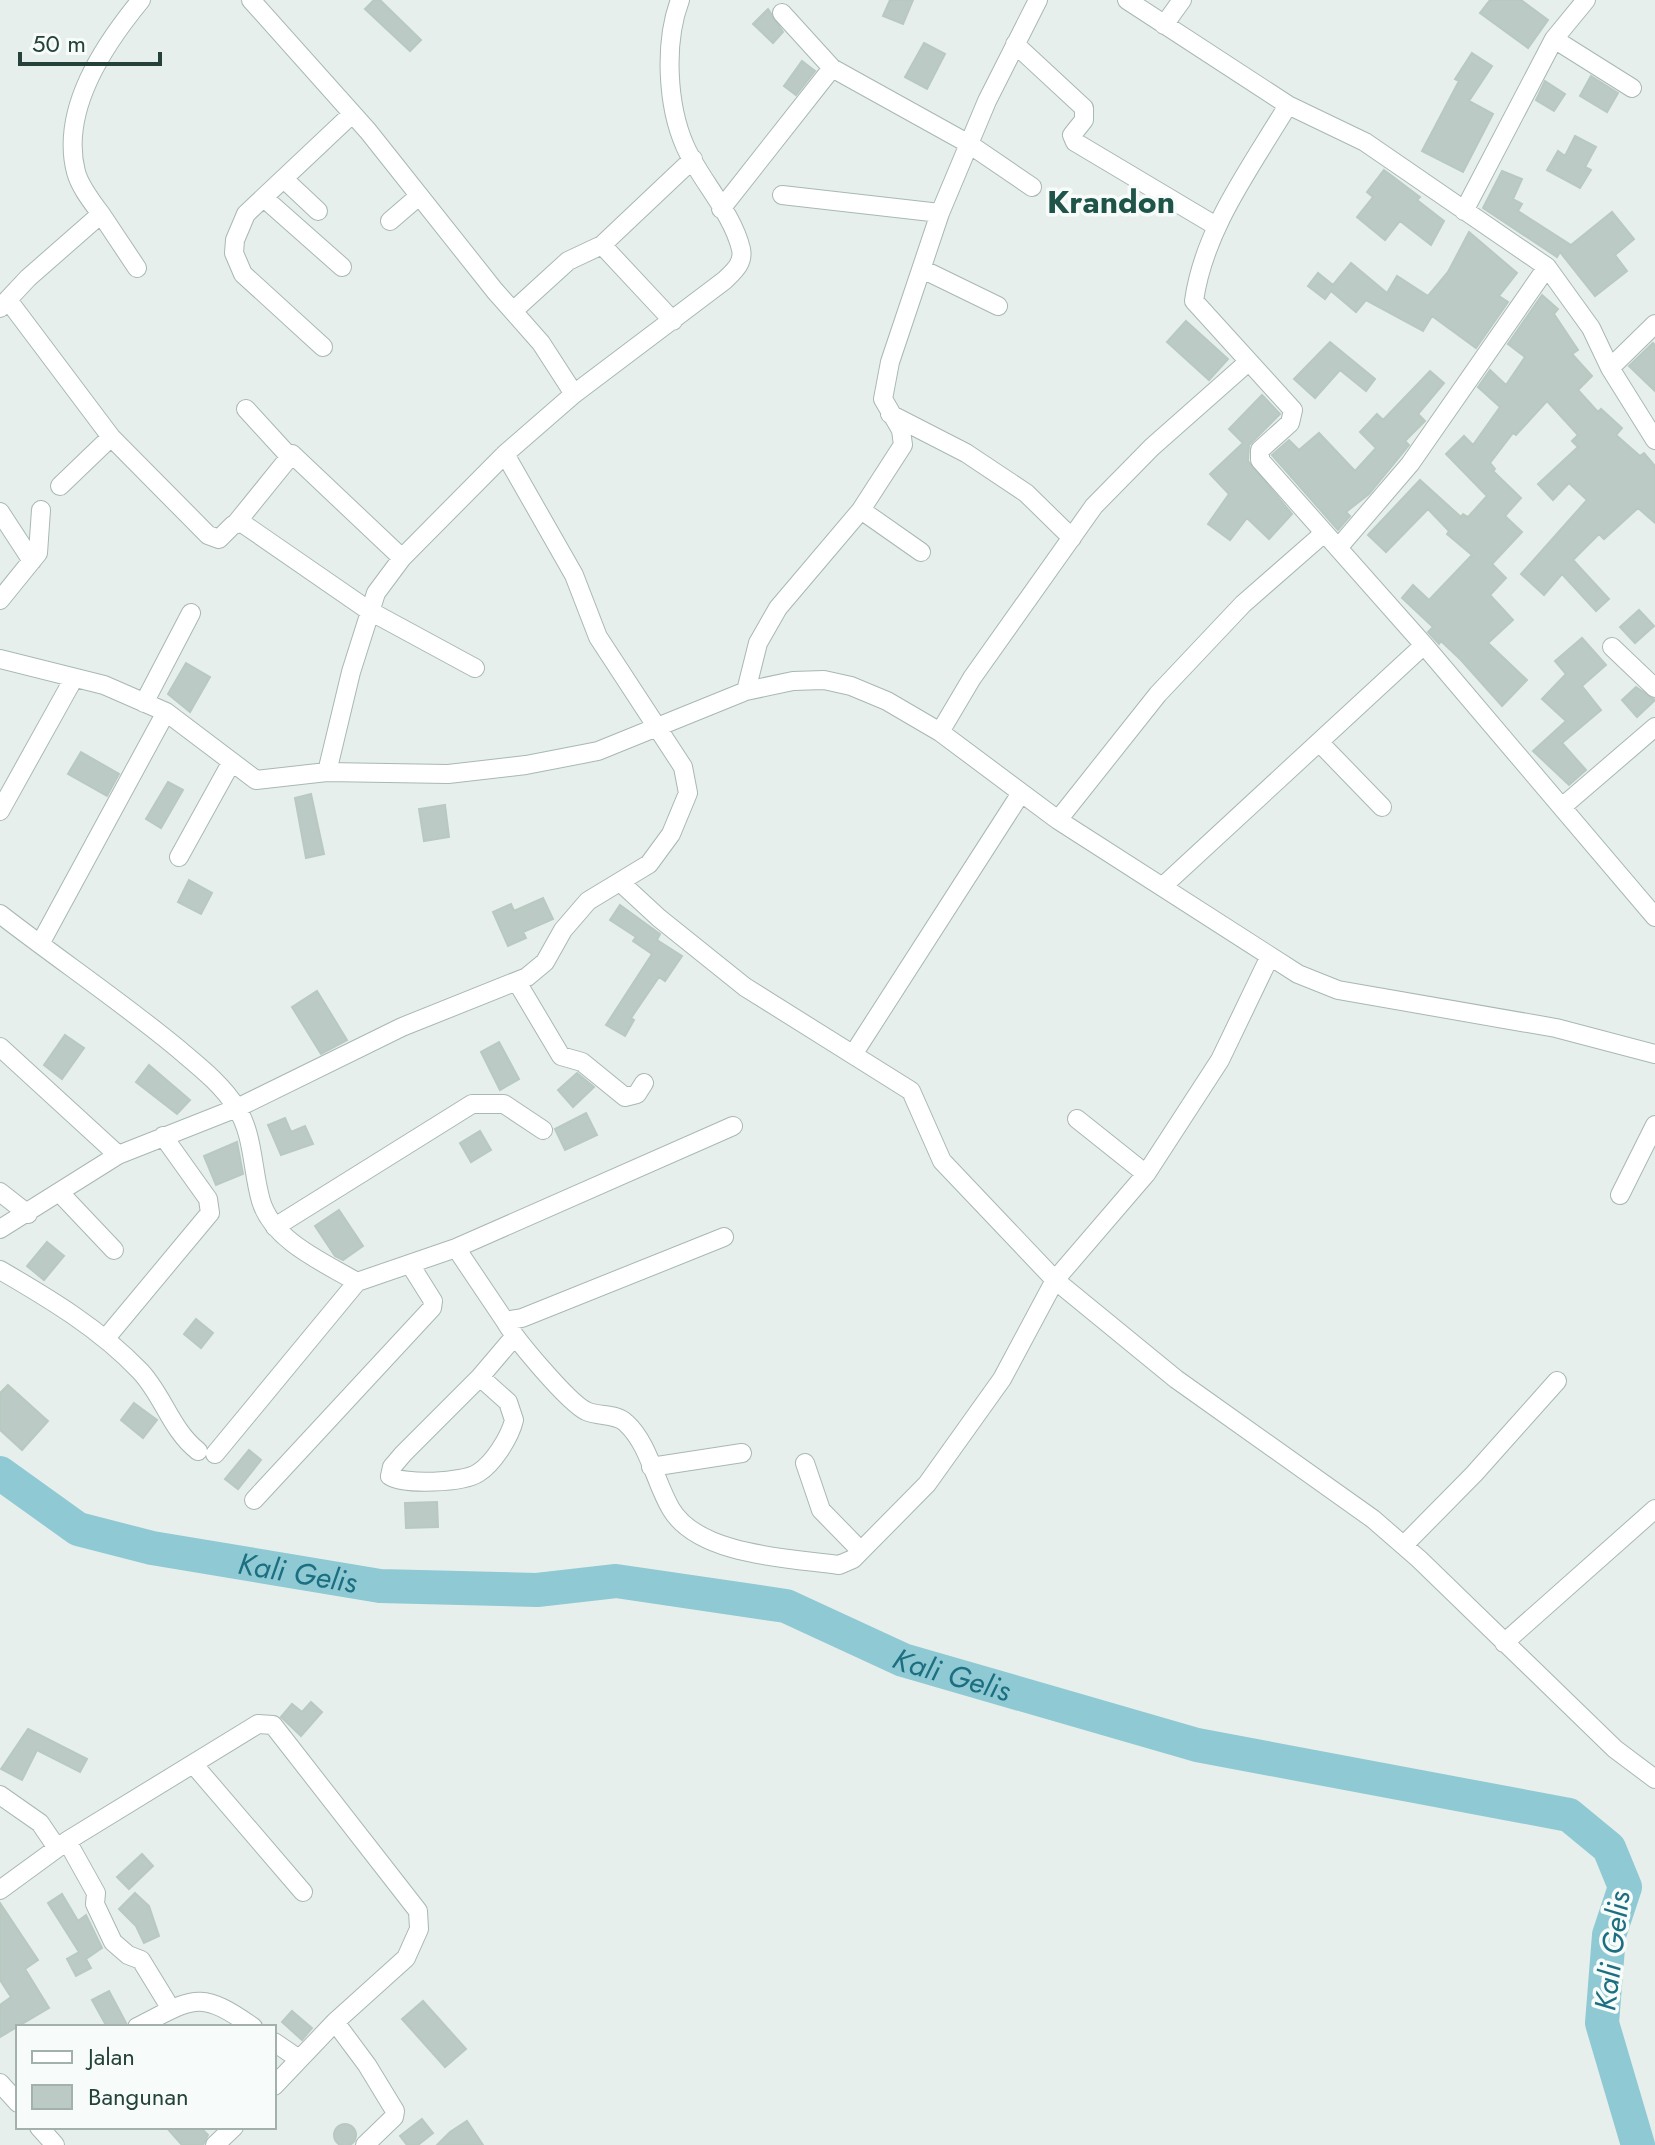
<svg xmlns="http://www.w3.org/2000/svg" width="1655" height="2145" font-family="Jost,sans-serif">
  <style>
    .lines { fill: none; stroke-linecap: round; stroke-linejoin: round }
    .river { stroke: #8ec9d4; stroke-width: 34 }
    .building { fill: #bbcac4; stroke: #b8c9c2; stroke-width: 2 }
    .minor-casing { stroke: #a8b8b2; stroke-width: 20 }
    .minor { stroke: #fff; stroke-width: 18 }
    .labels { text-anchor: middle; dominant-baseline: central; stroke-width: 7; stroke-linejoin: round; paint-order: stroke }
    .water-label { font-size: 30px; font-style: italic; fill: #1c6f80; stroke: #f7fbf9 }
    .quarter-label { font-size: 32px; font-weight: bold; fill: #1f5548; stroke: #f7fbf9 }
  </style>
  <rect width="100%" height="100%" fill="#e6efeb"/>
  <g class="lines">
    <!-- river -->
    <path class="river" id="s1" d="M0,1473L78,1529L152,1548L380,1586L537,1590L616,1581L786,1606L903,1660L1197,1745L1569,1815L1609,1848L1625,1887L1609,1935L1602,2023L1638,2145"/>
  </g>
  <!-- building -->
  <path class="building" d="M374,0H380L421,40L410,51L365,9Z
    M890,0H913L903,24L883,16Z
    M1490,0H1521L1548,20L1528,48L1480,13Z
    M768,9L783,32L773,43L753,24Z
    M924,43L945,54L927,89L905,77Z
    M1472,53L1492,66L1469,101L1493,114L1463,172L1422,151L1459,81L1455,79Z
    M802,61L815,71L796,95L784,86Z
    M1591,76L1618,93L1607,112L1580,96Z
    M1545,81L1565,94L1554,111L1536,100Z
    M1575,136L1596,147L1585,167L1591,170L1580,188L1547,170L1558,151L1565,156Z
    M1384,170L1420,197L1417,200L1444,221L1431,245L1400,221L1385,240L1357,217L1373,197L1367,192Z
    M1502,171L1522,179L1513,199L1522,204L1518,211L1571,245L1612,212L1634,239L1615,255L1627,271L1595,296L1560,252L1557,257L1483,208Z
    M1469,232L1517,273L1499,296L1508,302L1476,348L1432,316L1423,331L1366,300L1356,312L1331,291L1325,299L1308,286L1318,273L1333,285L1351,263L1387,293L1397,276L1428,296L1448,272Z
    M1542,295L1558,309L1554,314L1578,350L1572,354L1592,376L1578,390L1598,412L1601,409L1622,428L1616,435L1640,456L1644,453L1655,466V523L1638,508L1604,539L1599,534L1573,560L1609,599L1596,611L1562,574L1544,595L1521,574L1587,500L1569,483L1553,500L1538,484L1578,447L1572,441L1578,435L1547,401L1516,435L1513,433L1490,463L1495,469L1493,471L1521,498L1505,516L1522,532L1492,564L1506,578L1490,595L1513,620L1488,643L1527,680L1502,706L1461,660L1441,641L1439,644L1428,632L1433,627L1402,598L1413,585L1429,600L1472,555L1447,534L1449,531L1428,509L1386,552L1368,535L1420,480L1461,517L1463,514L1468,517L1487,496L1446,454L1464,436L1473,445L1500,407L1478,387L1490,370L1506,385L1525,357L1508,344Z
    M1186,321L1228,359L1209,380L1167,342Z
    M1330,342L1375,379L1366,391L1340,370L1315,398L1294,379Z
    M1653,343L1655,345V391L1629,366Z
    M1430,371L1444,383L1418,414L1425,421L1405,441L1409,445L1369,494L1346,512L1350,516L1338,530L1272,455L1289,440L1299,450L1319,433L1355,471L1376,448L1360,432L1377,414L1383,420Z
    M1262,395L1280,414L1249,445L1248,461L1292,514L1269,539L1247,518L1230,540L1208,524L1229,494L1210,474L1243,443L1229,429Z
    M1639,610L1654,626L1635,643L1620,627Z
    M1582,638L1606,665L1582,686L1601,710L1562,743L1586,770L1569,785L1533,751L1566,721L1542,699L1566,674L1555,661Z
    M186,663L210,677L190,712L168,694Z
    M1636,687L1655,700L1637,717L1622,700Z
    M81,752L119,774L107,796L68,774Z
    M168,782L183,790L161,828L146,819Z
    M311,794L324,854L306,858L295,798Z
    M445,805L449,837L424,841L419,809Z
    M189,880L212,893L201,914L178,902Z
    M543,898L553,919L523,932L526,938L508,946L493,912L511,904L514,911Z
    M620,905L660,934L657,940L682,956L665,981L659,977L631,1018L634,1020L625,1036L606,1025L652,954L633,941L636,937L610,920Z
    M317,991L347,1040L321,1054L292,1007Z
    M65,1035L84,1048L62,1079L44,1065Z
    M499,1042L519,1079L500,1090L481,1052Z
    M149,1065L190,1100L177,1114L136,1082Z
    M577,1073L594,1087L573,1107L558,1090Z
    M586,1113L597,1135L565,1150L555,1129Z
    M285,1118L291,1132L305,1126L313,1144L281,1155L268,1125Z
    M480,1131L491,1150L471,1162L460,1143Z
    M237,1142L243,1174L216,1185L204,1156Z
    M339,1210L363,1246L343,1260L335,1256L315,1226Z
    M47,1242L64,1256L44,1280L27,1266Z
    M196,1319L213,1333L201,1348L184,1334Z
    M8,1385L48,1421L22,1450L0,1430V1393Z
    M134,1403L157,1420L143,1438L121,1420Z
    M249,1450L261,1460L238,1489L225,1479Z
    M437,1502L438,1527L406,1528L405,1503Z
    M311,1702L322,1712L301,1736L281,1717L292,1704L302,1712Z
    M28,1729L87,1759L80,1772L37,1750L22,1780L1,1769Z
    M142,1854L153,1866L129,1889L117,1877Z
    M135,1893L149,1906L159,1936L144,1943L136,1926L119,1909Z
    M62,1894L78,1921L86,1915L102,1948L86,1959L91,1968L76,1976L67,1959L79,1952L48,1903Z
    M0,1903L38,1960L25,1969L49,2008L0,2037V2005L11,1997L0,1980Z
    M109,1991L126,2023L125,2027H107L92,2000Z
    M423,2001L466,2049L445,2067L402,2019Z
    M292,2011L312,2028L302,2040L282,2022Z
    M422,2119L433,2133L418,2145H407L400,2136Z
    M467,2121L483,2145H437L450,2132Z
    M334 2135a11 11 0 1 1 22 0a11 11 0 1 1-22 0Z
    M166,2127H200L208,2135L203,2145H182Z"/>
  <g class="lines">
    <defs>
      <path id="minor" d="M251,0L368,131L495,291L541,343L574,394L505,454L402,558L376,593L351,672L327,772
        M1127,0L1288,105L1365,142L1547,267L1591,328L1610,368L1655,440
        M782,13L832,68L969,144L1032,187
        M1164,25L1182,0
        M1554,39L1632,88
        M1015,44L1084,108V120L1072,135L1075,142L1216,226
        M1288,105C1251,167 1204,229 1194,301L1293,410L1290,423L1260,450V460L1424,645L1655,917
        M285,180L318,211
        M782,195L940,213
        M264,198L342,267
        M721,209L832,68
        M1464,211L1554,39L1586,0
        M101,214L137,268
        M390,221L419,196
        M602,245L673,321
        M922,269L998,306
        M8,300L111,437L208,535L219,539L233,525L242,523L368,610L475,668
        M0,308L28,278L101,214C92,202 80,187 76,172C60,110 104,45 141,0
        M513,311L568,261L602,245L693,159
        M323,347L243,274L234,253L235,240L246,214L352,114
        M1610,368L1655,324
        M574,394L725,280C734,271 744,263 741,249C732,212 700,180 685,146C667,105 664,42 680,0
        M246,409L289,456
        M890,414L966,453L1026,493L1072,538
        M60,486L111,437
        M861,510L921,552
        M0,512L32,561
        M237,522L292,454L402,558
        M1338,548L1410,464L1547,267
        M0,600L38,553L41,510
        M1612,647L1655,688
        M0,659L104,685L166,712L256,780L327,772L448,774L526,765L598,751L746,691L793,681L824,680L851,686L887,701L940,732L1058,820L1298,974L1338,990L1556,1028L1655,1054
        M746,691L758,643L778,608L861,510L903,445L901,430L883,399L890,362L940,213L987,101L1038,0
        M144,703L191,613
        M940,732L972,678L1094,506L1152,447L1247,363
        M1319,742L1382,807
        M1562,807L1655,727
        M0,811L74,678
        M1058,820L1158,694L1243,604L1323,534
        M179,857L231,763
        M620,882L659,918L745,987L911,1091L942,1161L1055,1280L1176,1379L1373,1519L1419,1559L1615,1749L1655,1779
        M1162,887L1424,645
        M0,914C58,959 119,1000 176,1047C197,1065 221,1083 236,1107C254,1134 252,1171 261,1201C273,1241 323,1262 357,1282L456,1248
        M40,944L166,712
        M517,982L561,1056L582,1062L625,1097L637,1094L644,1083
        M0,1047L118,1155
        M854,1053L1021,793
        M1077,1119L1146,1174
        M0,1192L28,1214
        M60,1193L114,1250
        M1620,1195L1655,1125
        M275,1227L472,1104H504L543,1130
        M0,1229L118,1155L237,1108L402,1027L527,977L545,962L563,930L588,901L649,864L671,834L688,793L683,767L598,637L574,575L505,454
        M724,1237L522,1318L505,1321C515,1339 568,1402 586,1411C599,1417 616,1413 626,1423C649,1444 655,1482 671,1509C699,1556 790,1558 839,1565L853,1559L927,1484L1002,1379L1055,1280L1146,1174L1220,1060L1270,956
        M0,1270C50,1299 100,1329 140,1371C163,1395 171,1430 198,1451
        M505,1321L456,1248L733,1126
        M106,1338L210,1213L208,1199L163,1136
        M480,1377L403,1454L392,1467L390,1476C404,1485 463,1483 478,1473C493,1464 510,1437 514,1420L508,1402L480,1377L514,1337
        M215,1454L357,1282
        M805,1463L821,1510L861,1551
        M651,1467L742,1453
        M254,1500L432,1308L433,1301L411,1266
        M1404,1545L1474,1474L1557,1381
        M1504,1643L1655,1509
        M194,1765L303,1892
        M0,1795L40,1823L57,1848
        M67,1841L96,1893L95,1904L113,1942L128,1955L141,1960L171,2009
        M0,1890L67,1841L258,1724L273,1725L418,1911L419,1929L406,1958L335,2022L274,2086
        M335,2022L367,2065L395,2111L394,2117L365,2145
        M137,2027C193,1999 198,1988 253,2027
        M274,2042L299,2059
        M0,2083L18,2103
        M39,2127L55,2145
        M215,2145L234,2127"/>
    </defs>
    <!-- minor casing -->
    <use href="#minor" class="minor-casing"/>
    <!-- minor -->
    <use href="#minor" class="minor"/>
  </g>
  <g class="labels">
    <!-- water labels -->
    <g class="water-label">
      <text stroke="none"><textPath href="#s1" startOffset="320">Kali Gelis</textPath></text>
      <text stroke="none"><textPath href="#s1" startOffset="992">Kali Gelis</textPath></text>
      <text transform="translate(1612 1951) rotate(-83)">Kali Gelis</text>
    </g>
    <!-- quarter labels -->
    <g class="quarter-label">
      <text x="1111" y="202">Krandon</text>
    </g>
  </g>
  <!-- legend -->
  <rect x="16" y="2025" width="260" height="104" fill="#f7fbf9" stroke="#a3b1ad" stroke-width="2"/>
  <rect x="32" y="2051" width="40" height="12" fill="#ffffff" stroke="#a3b1ad" stroke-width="2"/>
  <text x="88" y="2065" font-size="24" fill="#24423a">Jalan</text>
  <rect x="32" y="2085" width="40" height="24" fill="#bbcac4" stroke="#a3b1ad" stroke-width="2"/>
  <text x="88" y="2105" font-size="24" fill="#24423a">Bangunan</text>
  <!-- scale -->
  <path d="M20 52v12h140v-12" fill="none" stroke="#24423a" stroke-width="4"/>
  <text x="32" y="52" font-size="24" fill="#24423a" stroke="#f7fbf9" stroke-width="6" paint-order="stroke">50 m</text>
</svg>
